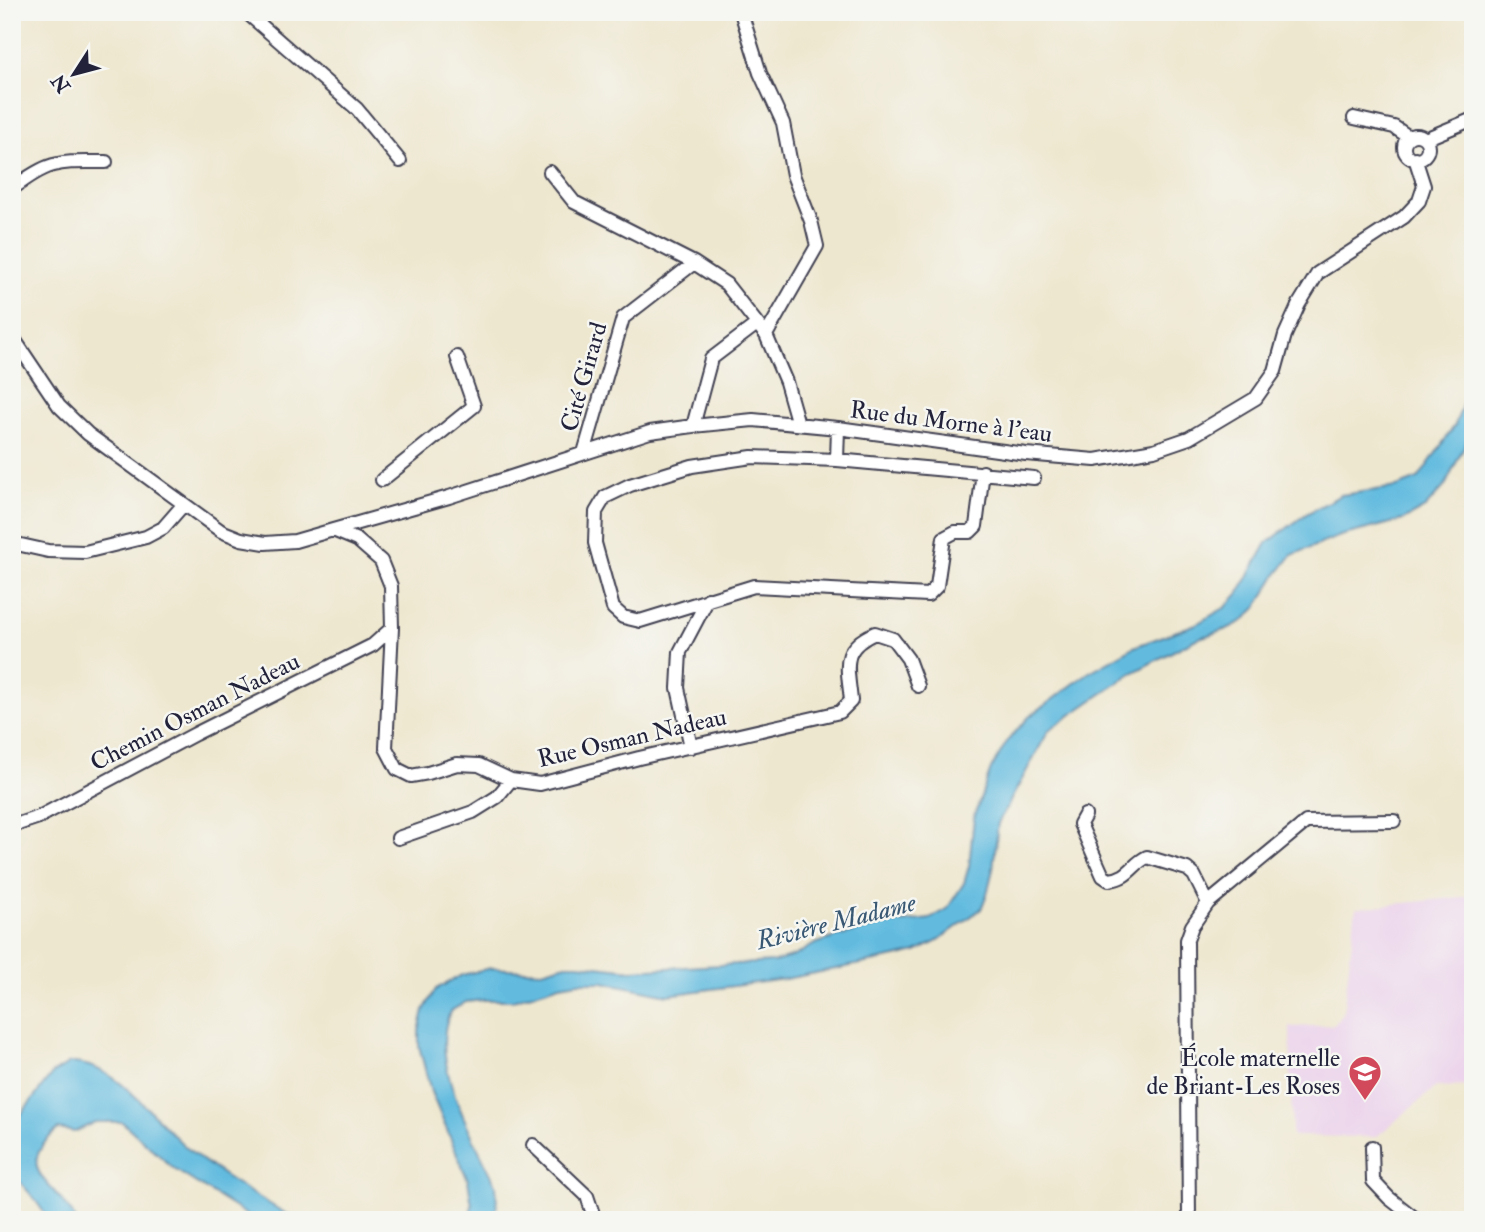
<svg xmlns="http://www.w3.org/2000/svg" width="1485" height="1232" font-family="'IM FELL Double Pica',serif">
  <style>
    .built { fill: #ebd1eb }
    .water { fill: #62bbdf; stroke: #426e8d; stroke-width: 2 }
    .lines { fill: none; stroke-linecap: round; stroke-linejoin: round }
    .street-casing { stroke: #414051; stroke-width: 16 }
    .street { stroke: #fff; stroke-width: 12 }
    .labels { text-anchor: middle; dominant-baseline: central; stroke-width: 5; stroke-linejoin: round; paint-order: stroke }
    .street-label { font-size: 24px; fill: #22223b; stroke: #f6f6f2 }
    .poi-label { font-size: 24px; fill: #22223b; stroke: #f6f6f2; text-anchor: end }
    .water-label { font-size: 26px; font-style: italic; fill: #385874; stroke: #f6f6f2 }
  </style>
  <rect width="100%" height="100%" fill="#f6f6f2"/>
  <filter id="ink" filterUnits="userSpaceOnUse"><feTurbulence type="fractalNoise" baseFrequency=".0143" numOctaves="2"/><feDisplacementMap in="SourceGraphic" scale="14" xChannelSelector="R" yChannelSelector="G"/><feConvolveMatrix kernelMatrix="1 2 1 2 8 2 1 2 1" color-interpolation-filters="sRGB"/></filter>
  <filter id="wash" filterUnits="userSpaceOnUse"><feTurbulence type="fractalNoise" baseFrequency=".00686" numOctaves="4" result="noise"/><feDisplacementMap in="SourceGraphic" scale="28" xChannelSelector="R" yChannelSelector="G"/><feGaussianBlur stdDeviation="1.57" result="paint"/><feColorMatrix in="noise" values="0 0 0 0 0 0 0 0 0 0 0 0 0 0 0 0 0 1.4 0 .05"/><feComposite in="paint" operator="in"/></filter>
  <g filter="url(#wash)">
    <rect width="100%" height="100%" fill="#eee7cf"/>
    <!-- built -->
    <path class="built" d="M1473,896V1086L1436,1087L1376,1137L1292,1136L1290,1027L1334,1025L1343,1014L1356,908Z"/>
    <!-- water -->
    <path class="water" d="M1473,377V428L1445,486L1425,508L1403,520L1340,536L1292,555L1275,577L1256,608L1243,621L1227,629L1196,639L1132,673L1049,730L998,823L993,869L987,894L981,909L936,942L916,952L896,957L785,979L668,995L603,982H578L560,985L513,1000H484L466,1002L451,1011C426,1059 475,1140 496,1185L497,1207L490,1220H468L472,1206L468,1180L431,1092L419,1046V1031L424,1010L436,989L462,975L491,968L542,971L566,964H579L632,970L774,962L794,956L815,944L836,937L883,925L930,919L947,909L964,883L969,866L974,817L991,769L1008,740L1029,717L1088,673L1134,647L1196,624L1226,607L1239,593L1267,543L1306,514L1341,495L1397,487L1418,479L1455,425Z
      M70,1063C119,1062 157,1125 193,1153C225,1178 261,1199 297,1220H255L245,1214L174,1169L122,1122H95L75,1132L58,1129C10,1171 54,1180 76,1220H49L34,1198L12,1173V1126L52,1074Z"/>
  </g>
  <g filter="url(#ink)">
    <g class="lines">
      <defs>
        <path id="street" d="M246,12L357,109L400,161
          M741,12L760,73L783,123L793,175L811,221L817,246L766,335
          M1354,118L1394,127L1409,137
          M1404 147a12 12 0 1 1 24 0a12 12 0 1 1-24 0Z
          M1425,139L1473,119
          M550,172L574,202L694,263L726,284L766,335L786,382L798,424
          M12,189C51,159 59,162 106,162
          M12,336L59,406L88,434L221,531L241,539L265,543L295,541L333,530L357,540L381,561L391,586L392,628L386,748L397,769L411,776L428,773L457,764L479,765L511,780L540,784L639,758L840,712L851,701C848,667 839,649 875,633L893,639L908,659L918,686
          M693,426L711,359L757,324
          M584,453L623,318L694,263
          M837,460L838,428
          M983,472L976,526L970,532H955L944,538L937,586L928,595L754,586L640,621L623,617L613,608L595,543L596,512L605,497L630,485L692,466L752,457L837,460L1034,478
          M382,480L474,406L457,357
          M333,530L449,497L650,432L693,426L753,420L838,428L1026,454L1095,460L1154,450L1189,438L1256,398L1275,371L1285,335L1299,304L1318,273L1404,217L1419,201L1424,186L1415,158
          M12,543L48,551L85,552L146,537L163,528L184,504
          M691,747L678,688L680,652L708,599
          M1085,815L1080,824L1103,876L1109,880C1130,878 1132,864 1147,857L1187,869L1194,875L1208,903
          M12,826L39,817L195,734L373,645L392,628
          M398,838L473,812L497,797L511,780
          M533,1145L587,1196L595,1220
          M1372,1147L1373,1181L1389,1198L1417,1220
          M1189,1220L1187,940L1192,926L1208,903L1306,822L1394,821"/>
      </defs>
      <!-- street casing -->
      <use href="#street" class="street-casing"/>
      <!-- street -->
      <use href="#street" class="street"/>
    </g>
  </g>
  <!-- icons -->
  <defs>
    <symbol id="school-pin" viewBox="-11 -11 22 30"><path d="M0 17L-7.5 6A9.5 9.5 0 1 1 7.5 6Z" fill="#d1495b" stroke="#f6f6f2"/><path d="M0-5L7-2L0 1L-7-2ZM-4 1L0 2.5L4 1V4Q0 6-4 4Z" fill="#fff"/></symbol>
  </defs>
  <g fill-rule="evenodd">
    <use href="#school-pin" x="1346" y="1053" width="38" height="52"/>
  </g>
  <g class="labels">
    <!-- street labels -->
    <g class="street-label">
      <text transform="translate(584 377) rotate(-74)">Cité Girard</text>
      <text transform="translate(951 422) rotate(7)">Rue du Morne à l'eau</text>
      <text transform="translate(195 712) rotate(-27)">Chemin Osman Nadeau</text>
      <text transform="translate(632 738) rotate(-13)">Rue Osman Nadeau</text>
    </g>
    <!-- poi labels -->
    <g class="poi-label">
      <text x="1340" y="1058">École maternelle<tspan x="1340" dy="28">de Briant-Les Roses</tspan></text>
    </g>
    <!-- water labels -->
    <g class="water-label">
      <text transform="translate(836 922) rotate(-14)">Rivière Madame</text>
    </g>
  </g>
  <!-- margin -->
  <rect width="1485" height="1232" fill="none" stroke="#f6f6f2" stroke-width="42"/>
  <!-- north arrow -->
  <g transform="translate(74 74) rotate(234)" stroke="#f6f6f2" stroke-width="5" paint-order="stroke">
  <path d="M0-5L12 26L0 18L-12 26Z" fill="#22223b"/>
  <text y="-10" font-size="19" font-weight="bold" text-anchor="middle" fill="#22223b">N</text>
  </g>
</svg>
